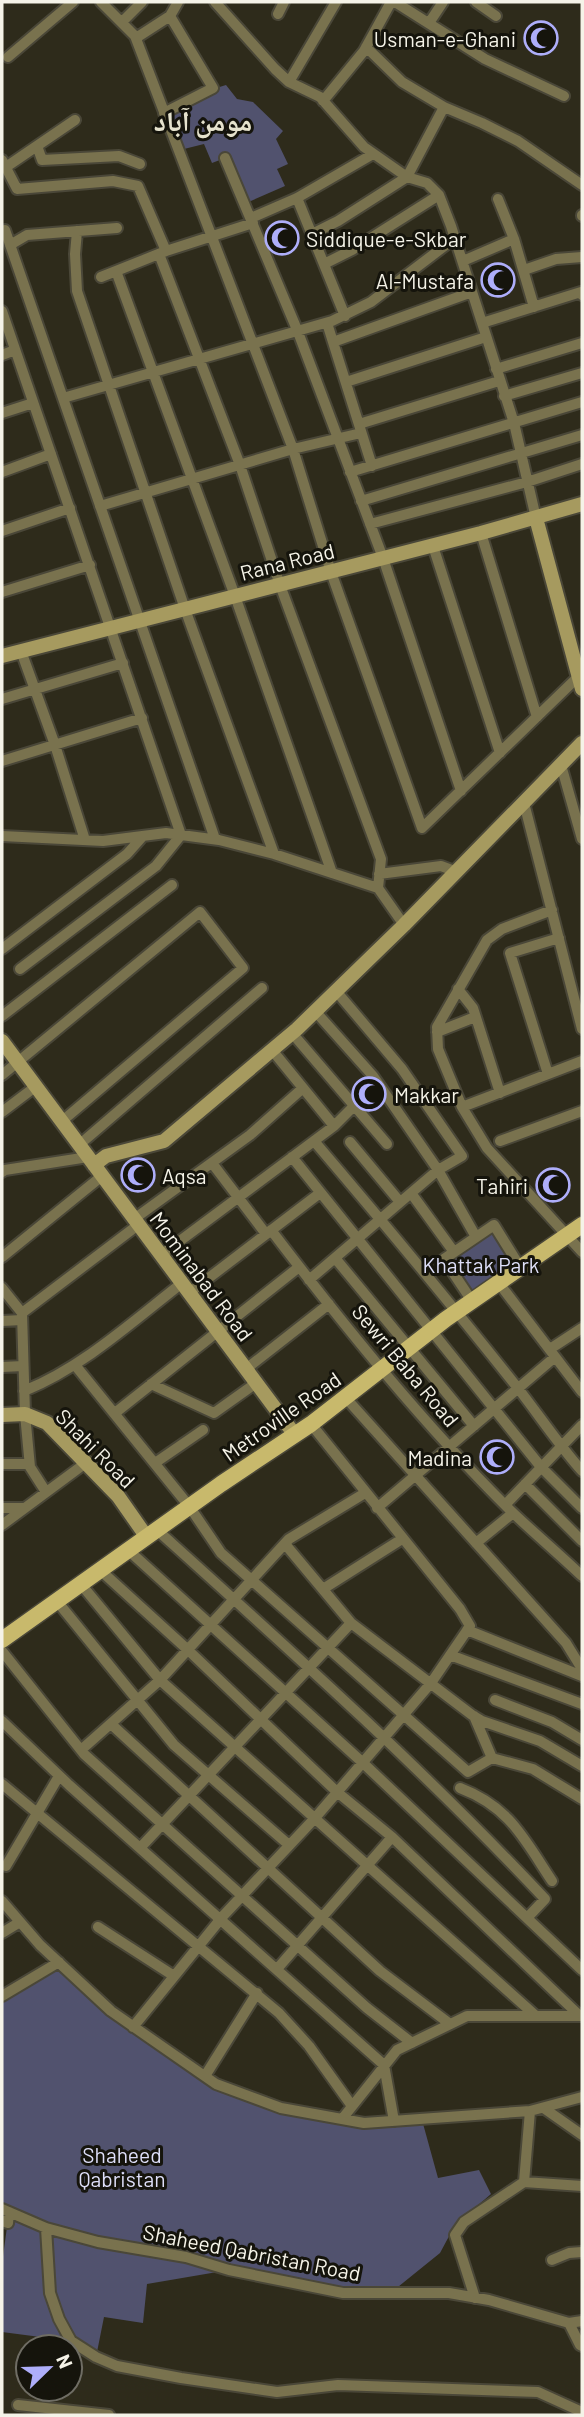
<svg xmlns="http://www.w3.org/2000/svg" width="584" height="2417" font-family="Barlow,'Noto Naskh Arabic',sans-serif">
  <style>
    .green { fill: #51526e }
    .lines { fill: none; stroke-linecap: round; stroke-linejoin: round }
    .street-casing { stroke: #4a4738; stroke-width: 14 }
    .secondary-casing { stroke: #4a4738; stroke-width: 18 }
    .primary-casing { stroke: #4a4738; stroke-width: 19 }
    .street { stroke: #79724e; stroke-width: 10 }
    .secondary { stroke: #a69a5f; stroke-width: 14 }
    .primary { stroke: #c8b96c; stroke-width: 16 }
    .labels { text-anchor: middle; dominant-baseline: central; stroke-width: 6; stroke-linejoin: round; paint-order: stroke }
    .poi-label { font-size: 21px; fill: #f5f3e8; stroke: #15140c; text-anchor: end }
    .street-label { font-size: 21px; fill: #f5f3e8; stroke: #15140c }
    .park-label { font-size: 21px; fill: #dedff9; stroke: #15140c }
    .district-label { font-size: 28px; font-weight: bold; fill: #e5e2cd; stroke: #15140c }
  </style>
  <rect width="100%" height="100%" fill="#2e2b1b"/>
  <!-- green -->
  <path class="green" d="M226,85L237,99L253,102L283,131L276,139L288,164L277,169L285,186L244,204L225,158L212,163L204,144L184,149L170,117L173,112L213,89Z
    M494,1225L520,1267L472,1301L444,1259Z
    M59,1962L111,2011L216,2084L281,2108L364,2123L422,2120L438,2178L479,2170L491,2194L455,2225L440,2253L388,2295L343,2293L229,2270L147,2284L143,2323L104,2317L96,2357L71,2341L2,2332V2264L9,2212L2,2208V1997Z"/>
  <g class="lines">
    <defs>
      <path id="street" d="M101,2L135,36L293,449L331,572L422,828L582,673
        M215,2L275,69L289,82L320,97L364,147L407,177L427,183L439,195L451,226L514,423L536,518
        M395,2L485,59L564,96
        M476,2L496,16
        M278,14L284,2
        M170,16L178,2
        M123,21L142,2
        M429,23L443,2
        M136,38L170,16L213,88L164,113
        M366,47L402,82L444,107L482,123L518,141L582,185
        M8,57L73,2
        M289,82L336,2
        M323,101L364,51L391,2
        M37,146L42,160L119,156L140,164
        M225,158L298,332L383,558L461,791
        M2,160L17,189L113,181L138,186L166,251L101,277
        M6,167L75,120
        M297,198L345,316
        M498,199L514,239L534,307
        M582,215V216
        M251,218L297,198L373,154
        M5,230L215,839
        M77,231L75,254L77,291L185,609L274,854
        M312,234L338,221L407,177L444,107
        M10,245L27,235L117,228
        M166,251L253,223
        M159,254L240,465L280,585L381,859L378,888L404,925
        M463,261L514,239
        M324,264L352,250L439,195
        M524,270L556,259L582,257
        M116,271L235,596L332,873
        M2,311L181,835L156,866L20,969
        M327,323L372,466
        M482,323L581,292L582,295
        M333,342L472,292
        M2,355L15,350
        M496,369L582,343
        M346,382L486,337
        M504,396L582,373
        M63,398L332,321L371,302L455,238
        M2,413L33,403
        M359,424L499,381
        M2,472L51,454
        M350,472L582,402
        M361,501L582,435
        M100,506L293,449L361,433
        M370,524L527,482L582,464
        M2,531L70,508
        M481,533L537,717
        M433,546L500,753
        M2,592L90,565
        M21,651L55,745L85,840
        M2,699L123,663
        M2,761L142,718
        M561,765L582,839
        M524,803L582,1029
        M2,836L103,841L166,833L219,840L274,854L378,888
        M379,874L441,866L457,872
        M552,910L502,929L487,940L437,1027L438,1049L462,1107L487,1148L582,1252
        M2,949L127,854L143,836
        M458,989L473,1008L500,1093
        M315,1011L373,1076L438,1170L476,1237
        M2,1016L172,885
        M437,1032L475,1017
        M292,1033L387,1144
        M272,1050L334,1126
        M548,1074L510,953L559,938
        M2,1075L200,912L243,968L61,1122
        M462,1107L582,1061
        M2,1112L35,1087
        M314,1141C383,1222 451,1304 517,1387C539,1415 558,1444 582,1471
        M500,1141L582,1111
        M350,1142L400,1202
        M79,1145L262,988
        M292,1157L541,1467L582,1508
        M212,1163L266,1234
        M2,1172L5,1170L88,1157
        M411,1193L454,1252
        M134,1219L250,1135L303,1088
        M271,1230C345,1327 424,1425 511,1511C534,1533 559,1554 582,1576
        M161,1255L334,1126L354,1106
        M2,1257L102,1176
        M335,1258L474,1426
        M309,1280L438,1170L462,1156L402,1069L336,991
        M498,1282L582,1392
        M2,1288L22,1313L25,1414L30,1467L46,1492
        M189,1293L320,1193
        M472,1301L444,1259L494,1225L520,1267
        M22,1313L138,1225
        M2,1321L22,1320
        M550,1349L582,1328
        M75,1365L189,1506L221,1553L468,1772L492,1758
        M2,1367L23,1366
        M246,1369L329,1304
        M151,1384L214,1413L256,1383
        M24,1391C83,1367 132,1322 182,1283
        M345,1397L566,1643L582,1669
        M115,1413L299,1267
        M155,1463L203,1430
        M2,1464H29
        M525,1484L582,1541
        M505,1505L582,1425
        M2,1508H25
        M377,1508L555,1357
        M2,1525L87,1462
        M156,1529C289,1649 422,1768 545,1899L527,1918
        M476,1543L513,1513
        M285,1544L351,1623L472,1715L482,1721L540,1741L582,1766
        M127,1549L362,1762L582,1970
        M99,1569L188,1650L337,1792L392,1837L580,2016
        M80,1583L160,1680L536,2016
        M323,1589L402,1539
        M56,1600L174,1745L289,1845
        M467,1630L582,1676
        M2,1651L84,1754L367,2008L412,2043
        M450,1655L582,1704
        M495,1700L552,1722L582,1740
        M474,1716L492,1758L533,1769L582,1799
        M2,1721L69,1785L384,2065L394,2121
        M111,1724L380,1971L450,2024
        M81,1750L160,1680L289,1539L365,1493
        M2,1784L279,2013L309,2046L352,2106
        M460,1788C510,1807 524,1839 552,1881
        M140,1848L351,1623
        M6,1866L59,1776
        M2,1901L40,1945L111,2011L216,2084L281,2108L364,2123L530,2111L582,2097
        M98,1927L174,1976
        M2,1933L20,1922
        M277,1969L392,1837
        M2,1996L59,1962
        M133,2027L223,1916L315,1818L431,1683L470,1626L460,1609L311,1424
        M205,2076L257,1993
        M545,2109L582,2135
        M342,2119L397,2050L467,2016H582
        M524,2182L582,2186
        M2,2209L46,2228L98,2242L186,2257L229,2270L343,2293H449L489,2300L569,2323L582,2321
        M2,2221L8,2223L9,2212
        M46,2228L50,2293L59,2319L71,2341L96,2357L117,2366L181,2378L277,2392L338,2385L538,2392L582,2412
        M552,2260L569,2253L582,2252
        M475,2298L455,2235L464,2222L524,2182L530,2111
        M569,2323L580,2345L582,2346
        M18,2405L109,2415"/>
      <path id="secondary" d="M536,518L582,689
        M2,656L481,533L582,504
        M2,1041L295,1435
        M94,1165L106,1156L164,1141L297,1029L404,925L582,743
        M2,1415L25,1414L47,1423L118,1496L146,1536"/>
      <path id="primary" d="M2,1640L221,1484L311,1424L446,1319L582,1225"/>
    </defs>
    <!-- street casing -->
    <use href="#street" class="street-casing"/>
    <!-- secondary casing -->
    <use href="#secondary" class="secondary-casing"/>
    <!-- primary casing -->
    <use href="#primary" class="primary-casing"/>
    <!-- street -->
    <use href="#street" class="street"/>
    <!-- secondary -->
    <use href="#secondary" class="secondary"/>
    <!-- primary -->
    <use href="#primary" class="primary"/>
  </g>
  <!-- icons -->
  <defs>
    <symbol id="mosque-ring" viewBox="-11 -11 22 22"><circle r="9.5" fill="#15140c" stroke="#aeaefa" stroke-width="1.5"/><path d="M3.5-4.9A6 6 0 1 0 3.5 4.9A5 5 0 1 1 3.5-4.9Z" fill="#aeaefa"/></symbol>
  </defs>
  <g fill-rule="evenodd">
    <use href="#mosque-ring" x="522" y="19" width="38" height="38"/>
    <use href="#mosque-ring" x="263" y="219" width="38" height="38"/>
    <use href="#mosque-ring" x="479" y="261" width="38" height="38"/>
    <use href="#mosque-ring" x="350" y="1075" width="38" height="38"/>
    <use href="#mosque-ring" x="119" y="1156" width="38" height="38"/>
    <use href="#mosque-ring" x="534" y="1166" width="38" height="38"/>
    <use href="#mosque-ring" x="478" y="1438" width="38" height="38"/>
  </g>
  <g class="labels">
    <!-- poi labels -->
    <g class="poi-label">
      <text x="516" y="38">Usman-e-Ghani</text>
      <text x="306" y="238" text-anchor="start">Siddique-e-Skbar</text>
      <text x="474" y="280">Al-Mustafa</text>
      <text x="394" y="1094" text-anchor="start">Makkar</text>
      <text x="162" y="1175" text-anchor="start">Aqsa</text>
      <text x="528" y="1185">Tahiri</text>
      <text x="472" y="1457">Madina</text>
    </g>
    <!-- street labels -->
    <g class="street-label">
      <text transform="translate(287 561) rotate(-14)">Rana Road</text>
      <text transform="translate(202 1276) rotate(53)">Mominabad Road</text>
      <text transform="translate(406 1365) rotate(50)">Sewri Baba Road</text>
      <text transform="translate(281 1416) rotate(-35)">Metroville Road</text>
      <text transform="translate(96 1448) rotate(45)">Shahi Road</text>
      <text transform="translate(252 2252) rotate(11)">Shaheed Qabristan Road</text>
    </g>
    <!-- park labels -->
    <g class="park-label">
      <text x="481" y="1264">Khattak Park</text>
      <text x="122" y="2154">Shaheed<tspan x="122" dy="24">Qabristan</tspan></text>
    </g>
    <!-- district labels -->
    <g class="district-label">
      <text x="203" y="120">مومن آباد</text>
    </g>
  </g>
  <!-- border -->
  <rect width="584" height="2417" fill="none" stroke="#f5f3e8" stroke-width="7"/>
  <!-- north arrow -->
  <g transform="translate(49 2368) rotate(67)"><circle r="33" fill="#15140c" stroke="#6f6d64" stroke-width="2"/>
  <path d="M0-5L12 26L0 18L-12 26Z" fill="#aeaefa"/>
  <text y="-10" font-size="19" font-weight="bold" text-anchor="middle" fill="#f5f3e8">N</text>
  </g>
</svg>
